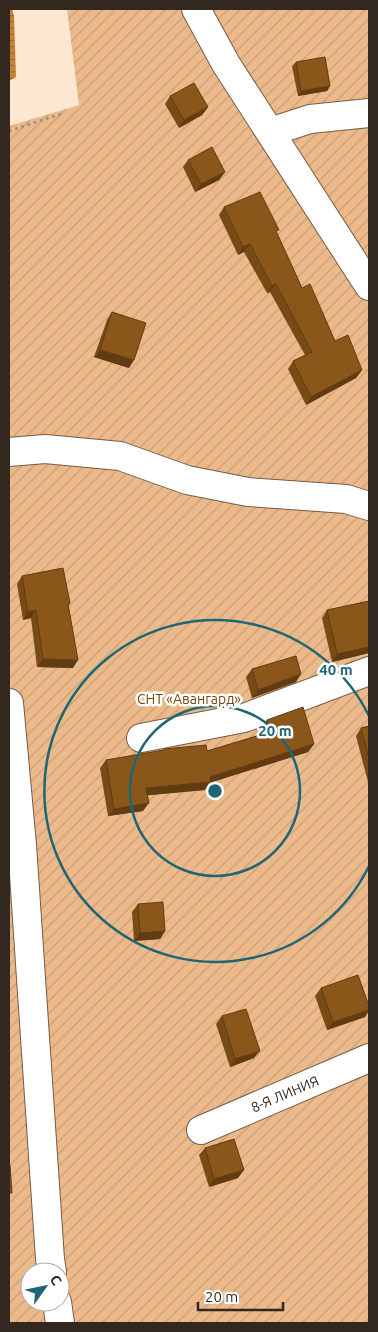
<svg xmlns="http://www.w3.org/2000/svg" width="378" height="1332" font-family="Ubuntu,sans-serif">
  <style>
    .garden { fill: url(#garden-furrows); fill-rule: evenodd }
    .water { fill: url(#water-rules) }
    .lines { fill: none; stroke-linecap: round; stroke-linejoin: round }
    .minor-casing { stroke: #735c47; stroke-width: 30 }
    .path { stroke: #a08f80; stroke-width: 3; stroke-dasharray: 2.5 4; stroke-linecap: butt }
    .minor { stroke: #fff; stroke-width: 28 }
    .wall { fill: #784a16 }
    .shaded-wall { fill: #613c12 }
    .building { fill: #8b561a; stroke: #613c12 }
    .ring { fill: none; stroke: #1f6675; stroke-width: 2.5 }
    .labels { text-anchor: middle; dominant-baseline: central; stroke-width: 5; stroke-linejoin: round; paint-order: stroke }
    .park-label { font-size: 14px; fill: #77470e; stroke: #fff }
    .street-label { font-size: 14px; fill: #33281f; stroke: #fff }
    .centre { fill: #1f6675; stroke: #fff; stroke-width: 2.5 }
    .ring-label { font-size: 15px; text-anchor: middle; font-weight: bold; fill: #1f6675; stroke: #fff; stroke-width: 5; stroke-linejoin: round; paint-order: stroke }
  </style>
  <defs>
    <pattern id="garden-furrows" width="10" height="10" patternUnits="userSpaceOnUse" patternTransform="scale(1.25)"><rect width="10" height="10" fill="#ebb98a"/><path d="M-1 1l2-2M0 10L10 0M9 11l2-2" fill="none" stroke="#ca9f77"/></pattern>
    <pattern id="water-rules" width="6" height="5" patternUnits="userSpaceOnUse" patternTransform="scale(1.25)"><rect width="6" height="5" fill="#c98235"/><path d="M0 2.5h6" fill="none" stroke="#a46a2c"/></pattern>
  </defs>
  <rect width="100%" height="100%" fill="#fde7d3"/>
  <!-- garden -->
  <path class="garden" d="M67,9H369V1323H9V126L79,105ZM30,1272H60V1302H30Z"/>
  <!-- water -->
  <path class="water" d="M9,9H12L14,16L16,77L9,81Z"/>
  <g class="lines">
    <defs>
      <path id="minor" d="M196,9L226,64L369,286
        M270,132L310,119L369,113
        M9,452L45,449L120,456L187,480L248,492L346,499L369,506
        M9,703L22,845L50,1259L52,1272
        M141,738L244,718L369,671
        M201,1130L369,1058
        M57,1302L60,1323"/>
    </defs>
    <!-- minor casing -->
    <use href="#minor" class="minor-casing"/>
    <!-- path -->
    <path class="path" d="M9,131L61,114"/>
    <!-- minor -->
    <use href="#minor" class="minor"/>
  </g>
  <!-- wall -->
  <path class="wall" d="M296,62L330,86L327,91L298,96L292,66Z
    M170,96L208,107L202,115L179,128L165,104Z
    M188,160L225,172L219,180L195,192L183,167Z
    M224,207L277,233L302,288L335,341L362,370L356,378L306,405L288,369L293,361L305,355L270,292L267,293L244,252L238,255L219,215Z
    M112,312L129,368L94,357L107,320Z
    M22,576L70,603L68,606L73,668L37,667L31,618L23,620L17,584Z
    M369,601V653L332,662L322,618L327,610Z
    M252,669L296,682L252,698L246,677Z
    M267,720L314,744L308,752L209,783L205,790L147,795L143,811L108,816L100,768L106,760L163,751L164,749L207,751L263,734L261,728Z
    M369,726V782H368L356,736L361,728Z
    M138,904L165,931L160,939L134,941L132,912Z
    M321,988L369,1006V1011L365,1017L327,1030L315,996Z
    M222,1016L254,1058L230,1067L216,1024Z
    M205,1148L238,1178L209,1187L199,1155Z"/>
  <!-- shaded-wall -->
  <path class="shaded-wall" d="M330,86L327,91L298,96L301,91Z
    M208,107L202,115L179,128L184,120Z
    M225,172L219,180L195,192L201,184Z
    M250,244L244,252L238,255L243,247Z
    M276,284L270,292L267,293L272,286Z
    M100,350L134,360L129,368L94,357Z
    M362,370L356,378L306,405L311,397Z
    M36,610L31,618L23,620L28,612Z
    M369,647V653L332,662L337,654Z
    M43,659L78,660L73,668L37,667Z
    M301,674L296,682L252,698L258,690Z
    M314,744L308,752L209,783L205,790L141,796L146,788L210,777Z
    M149,803L143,811L108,816L114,809Z
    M165,931L160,939L134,941L140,933Z
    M369,1010L365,1017L327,1030L333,1022Z
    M260,1051L254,1058L230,1067L235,1059Z
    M244,1170L238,1178L209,1187L214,1179Z"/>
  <!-- building -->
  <path class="building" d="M325,57L330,86L301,91L296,62Z
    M194,83L208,107L184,120L170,96Z
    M212,147L225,172L201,184L188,160Z
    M260,192L279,230L276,231L302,288L310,284L335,341L348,335L362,370L311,397L293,361L312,352L276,284L272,286L250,244L243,247L224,207Z
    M112,312L146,323L134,360L100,350Z
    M63,568L70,603L68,604L78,660L43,659L36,610L28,612L22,576Z
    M369,601V647L337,654L327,610Z
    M296,656L301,674L258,690L252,669Z
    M303,707L314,744L210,777V782L146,788L149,803L114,809L106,760L164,750V749L206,745L207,751L270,732L267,720Z
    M369,726V759L361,728Z
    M163,902L165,931L140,933L138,904Z
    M358,975L369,1006V1010L333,1022L321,988Z
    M246,1009L260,1051L235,1059L222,1016Z
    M234,1139L244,1170L214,1179L205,1148Z
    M9,1165H10L12,1193H9Z"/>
  <!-- distance rings -->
  <g class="ring">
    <circle cx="215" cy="791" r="85"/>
    <path d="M369 866A171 171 0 1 1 369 716"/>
  </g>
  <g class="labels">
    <!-- park labels -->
    <g class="park-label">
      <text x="189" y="699">СНТ «Авангард»</text>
    </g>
    <!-- street labels -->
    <g class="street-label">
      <text transform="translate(285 1094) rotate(-23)">8-Я ЛИНИЯ</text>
    </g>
  </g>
  <circle cx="215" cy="791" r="8" class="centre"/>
  <g class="ring-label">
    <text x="336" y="675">40 m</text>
    <text x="275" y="736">20 m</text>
  </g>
  <!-- border -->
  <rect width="378" height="1332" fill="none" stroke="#33281f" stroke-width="20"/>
  <!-- north arrow -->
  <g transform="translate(45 1287) rotate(57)"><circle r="24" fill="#ffffff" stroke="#ada9a5"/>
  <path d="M0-4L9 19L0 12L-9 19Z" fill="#1f6675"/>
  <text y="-8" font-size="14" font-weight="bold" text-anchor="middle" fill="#33281f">С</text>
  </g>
  <!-- scale -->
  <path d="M198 1302v8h85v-8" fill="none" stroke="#33281f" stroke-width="2.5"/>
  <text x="205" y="1302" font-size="15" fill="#33281f" stroke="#ffffff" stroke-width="4" paint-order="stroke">20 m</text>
</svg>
